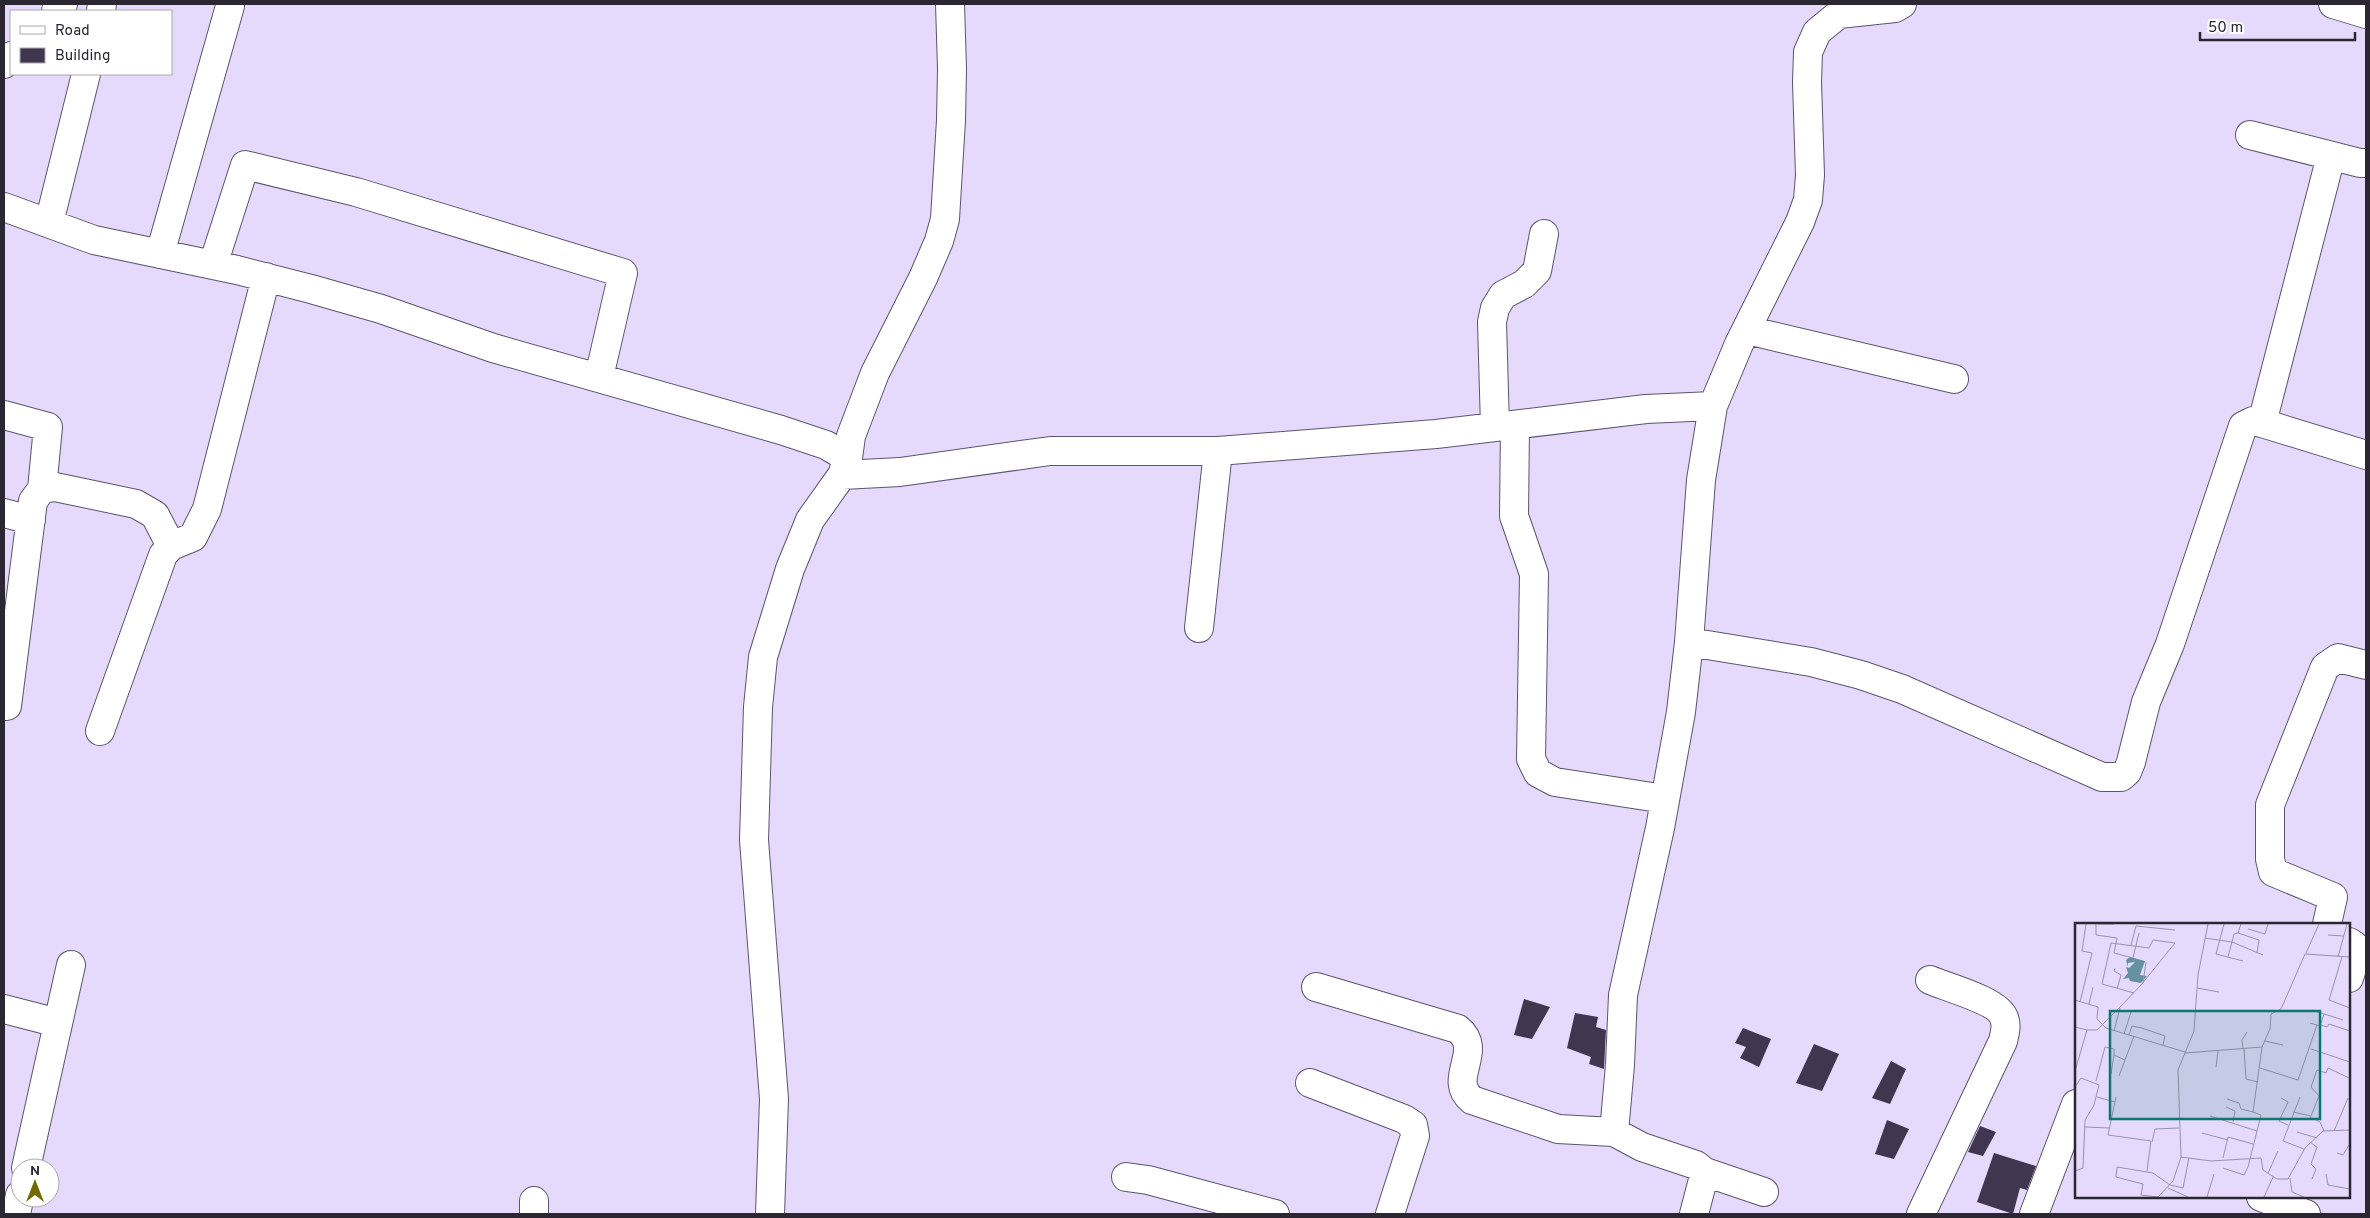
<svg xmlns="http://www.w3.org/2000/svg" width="2370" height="1218" font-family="Overpass,sans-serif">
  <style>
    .building { fill: #403650 }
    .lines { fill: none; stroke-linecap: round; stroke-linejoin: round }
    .minor-casing { stroke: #5d536f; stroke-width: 30 }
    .minor { stroke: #fff; stroke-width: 28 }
    .inset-road { fill: none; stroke: #9a92ab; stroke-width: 1 }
    .view { fill: #0f766e; fill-opacity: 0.15; stroke: #0f766e; stroke-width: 2.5 }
    .inset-edge { fill: none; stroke: #2a2632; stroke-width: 2.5 }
  </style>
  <rect width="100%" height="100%" fill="#e5dafb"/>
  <!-- building -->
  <path class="building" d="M1524,999L1550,1007L1532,1039L1514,1035Z
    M1575,1013L1598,1017L1596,1027L1606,1030L1604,1069L1589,1064L1591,1057L1567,1048Z
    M1743,1028L1771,1039L1759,1067L1740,1058L1746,1047L1735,1043Z
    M1814,1044L1839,1054L1822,1091L1796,1083Z
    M1891,1061L1906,1069L1890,1104L1872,1098Z
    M1887,1120L1909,1129L1894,1159L1875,1154Z
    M1980,1126L1996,1132L1983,1156L1968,1152Z
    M1994,1153L2036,1166L2027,1190L2020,1188L2013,1214L1977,1202Z"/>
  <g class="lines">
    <defs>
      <path id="minor" d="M2333,4L2366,14
        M56,11L63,4
        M101,11L102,4
        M4,64L11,56
        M2250,135L2360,163H2366
        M4,207L94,240L237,270L311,289L381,309L493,348L781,430L826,445L848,458
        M49,223L86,74
        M160,254L230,6
        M213,265L245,165L356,192L623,273L599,377
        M1747,330L1954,379
        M4,415L48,427L42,489
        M2262,423L2366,455
        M1515,425L1514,516L1534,574L1531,759L1538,773L1555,782L1665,799
        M1495,427L1492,322L1495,308L1503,295L1524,284L1537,271L1544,234
        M842,475L900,472L1050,451H1218L1436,434L1646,409L1713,406
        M4,513L31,520
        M1199,628L1218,451
        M1689,642L1811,662L1861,675L1902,689L2102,777H2121L2127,772L2131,762L2146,702L2170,644L2243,426L2253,421L2262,423L2331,156
        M7,706L33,501L42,489L55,487L136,504L155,515L171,546
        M100,731L163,555L171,546L193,537L207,509L266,277
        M2327,924L2333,897L2273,872L2270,859V805L2325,667L2338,658L2366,665
        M2349,942L2355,946V959L2349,978
        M1316,987L1458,1029C1485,1051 1446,1079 1472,1100L1558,1129L1614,1132
        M4,1009L58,1023
        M1310,1083L1404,1119L1413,1125L1415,1136L1390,1214
        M26,1168L71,965
        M1705,1172L1764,1192
        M1126,1177L1148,1180L1275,1214
        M2261,1197L2306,1214
        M16,1214L20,1195
        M534,1214V1201
        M770,1214L774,1099L754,840L758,707L763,657L790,569L810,520L842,475L848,458L851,436L875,373L923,278L939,241L945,219L951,120L952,69L950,4
        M1694,1214L1705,1172L1696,1165L1642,1147L1614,1132L1620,1065L1623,995L1660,828L1681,712L1689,642L1701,480L1713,406L1739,344L1800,222L1808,200L1810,175L1807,82L1808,52L1817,32L1839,14L1895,8L1902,4
        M1921,1214L2003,1041C2005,1033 2007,1025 2004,1018C1999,1001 1946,987 1930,980
        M2034,1214L2076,1104"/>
    </defs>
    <!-- minor casing -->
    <use href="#minor" class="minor-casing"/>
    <!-- minor -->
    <use href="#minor" class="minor"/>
  </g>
  <!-- overview -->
  <g transform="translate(2075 923)">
    <rect width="275" height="275" fill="#e5dafb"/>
    <path d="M55,34L70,38L65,52L72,53L66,60L55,58L54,55L48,56L53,50L51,44L54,45L60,39L53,40V44L51,37Z" fill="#6591a0"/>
    <path class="inset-road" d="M21,1V12L42,15L39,30L58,35L64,10M23,1H39M149,1L141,31L168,38M173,6L190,11L193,1M163,10L184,17L182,30M253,12L269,13M130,15L157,19L188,32M56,22L61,3L100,7M231,30L244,1M153,34L159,11L163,10L166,1M263,34L272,1M267,34L254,77L275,85M40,45L39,48L46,52L42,66M68,60L71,39M122,65L144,69M0,77L23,84L22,96L31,105L110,129M5,79L17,30L7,28L11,1M14,81L18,64M237,87L268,97M235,100L245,103L249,91M246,102L252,104L254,101L275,108M0,104L12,107L0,148M12,107H22L45,84L66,62L100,20L78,17L74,25L36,20L27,61L59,70M39,108L45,85M49,111L56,89M54,112L57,103L67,105L90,113L88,122M190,118L208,122M168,126L167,117L172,109M169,126L171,156L183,159M236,126L275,139M110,130L187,124M141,144L143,128M185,145L223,157L242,102M36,151L39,132L50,137M44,153L59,113M21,158L30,124L39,126V132M0,164L6,155L24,162L19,182L10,197L8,245L0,248M22,174L40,179M41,174L33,212L76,218L72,248M225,174L208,218L229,226M206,175L213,179L204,198L213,202M152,176L164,180L166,186L178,189M151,184L160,188L158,199M218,189L236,193L244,173L236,164L242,147L251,150L253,145L274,155M135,193L182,208M235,194L245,199L249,208M10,204L34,205M259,208L273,175M222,209L242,215M127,210L153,217M77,219L80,206L104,205M236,220L242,224L236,241L241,246L237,256M262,230L268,232L274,222M106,234L103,147L119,108L123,52L133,1M148,235L153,214L178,221M148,245L169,252L173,244L186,192L178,189L187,124L195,106L196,91L206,86L230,31L275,34M193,250L203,228M251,251L253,262L275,266M215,255L217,269L229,274M93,265L113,274M83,274L98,258L106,234L136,238L186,235L188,247L202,256H213L230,225L248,208L275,207M83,274L66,272L68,261L41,254L42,244L78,250L95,262L108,265L114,235M132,274L139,251M189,274L198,254"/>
    <path class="view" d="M35,88H245V196H35Z"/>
    <rect width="275" height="275" class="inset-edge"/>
  </g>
  <!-- border -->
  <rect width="2370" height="1218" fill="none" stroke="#2a2632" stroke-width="10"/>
  <!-- legend -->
  <rect x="10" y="10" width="162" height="65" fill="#ffffff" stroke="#aaa8ad"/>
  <rect x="20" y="26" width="25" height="8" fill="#ffffff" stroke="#aaa8ad"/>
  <text x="55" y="35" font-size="15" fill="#2a2632">Road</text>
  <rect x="20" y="48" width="25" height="15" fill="#403650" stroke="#aaa8ad"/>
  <text x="55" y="60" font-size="15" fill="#2a2632">Building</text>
  <!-- north arrow -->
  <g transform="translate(35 1183)"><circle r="24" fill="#ffffff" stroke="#aaa8ad"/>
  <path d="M0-4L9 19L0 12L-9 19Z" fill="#716a04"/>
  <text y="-8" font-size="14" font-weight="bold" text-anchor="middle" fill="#2a2632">N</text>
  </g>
  <!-- scale -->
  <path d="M2200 32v8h155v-8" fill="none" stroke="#2a2632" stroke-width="2.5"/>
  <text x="2208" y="32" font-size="15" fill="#2a2632" stroke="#ffffff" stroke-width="4" paint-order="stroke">50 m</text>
</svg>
